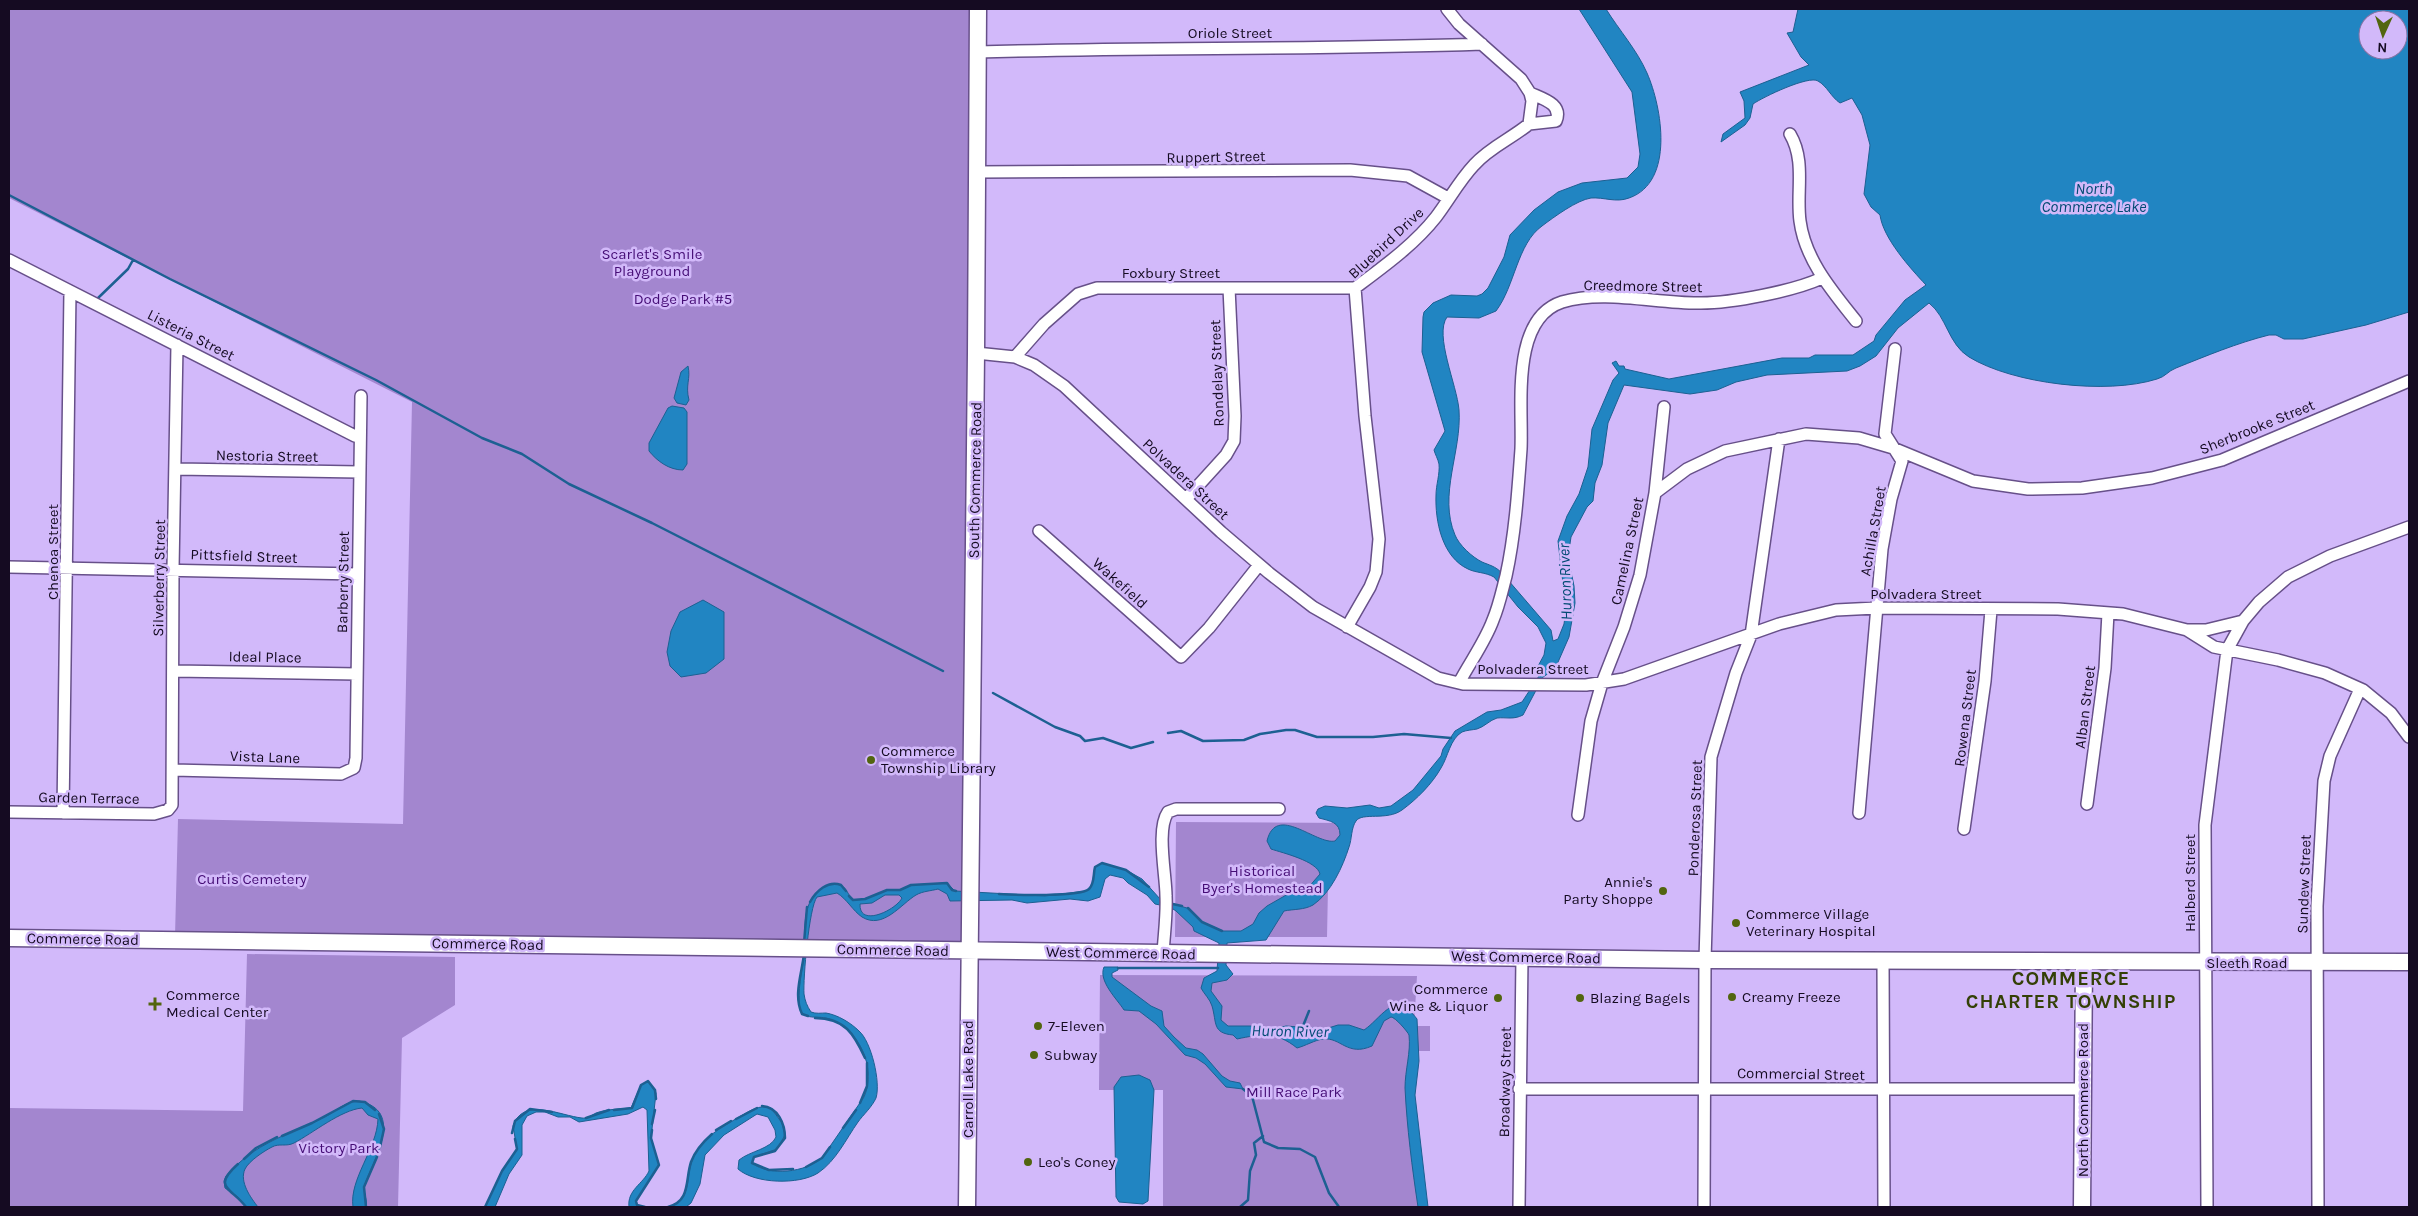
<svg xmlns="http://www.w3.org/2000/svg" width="2418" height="1216" font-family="Karla,sans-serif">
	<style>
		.green { fill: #a386cf }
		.water { fill: #2185c2; stroke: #1d6092; fill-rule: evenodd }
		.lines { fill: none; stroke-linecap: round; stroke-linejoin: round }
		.stream { stroke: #1d6092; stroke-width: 2.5 }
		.street-casing { stroke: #675089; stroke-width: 14 }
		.secondary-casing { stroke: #675089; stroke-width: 19 }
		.street { stroke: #fff; stroke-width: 11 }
		.secondary { stroke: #fff; stroke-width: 16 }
		.poi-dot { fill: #52650f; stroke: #d2b9fa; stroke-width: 2 }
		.labels { text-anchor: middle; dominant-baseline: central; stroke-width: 5; stroke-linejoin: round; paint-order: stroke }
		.street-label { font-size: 15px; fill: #150b22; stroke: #d2b9fa }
		.park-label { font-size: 15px; fill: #450d75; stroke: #d2b9fa }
		.poi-label { font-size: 15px; fill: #150b22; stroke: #d2b9fa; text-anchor: start }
		.water-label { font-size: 16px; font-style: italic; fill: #004a73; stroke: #d2b9fa }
		.district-label { font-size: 20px; font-weight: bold; letter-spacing: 1px; fill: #344006; stroke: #d2b9fa }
	</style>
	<rect width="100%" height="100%" fill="#d2b9fa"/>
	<path class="green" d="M9,9H975L966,950L175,936L178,819L403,824L412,402L9,198Z
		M1176,822L1348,823L1328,887L1327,937H1175Z
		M247,954L455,957V1005L402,1038L398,1207H9V1108L243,1111Z
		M1100,975L1417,976L1414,1026H1430V1051H1413L1410,1090L1423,1207H1163V1090H1099Z"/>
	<path class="water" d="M1579,9H1606C1619,30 1637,50 1647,73C1662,107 1675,182 1629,198C1616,203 1604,197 1591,198C1577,200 1554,217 1542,226C1517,244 1515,286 1496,311L1479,318L1447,317C1434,335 1457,385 1459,410C1462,451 1438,495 1455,535C1459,545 1472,557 1482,562C1489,565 1495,566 1502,573L1551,630L1553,641L1558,639L1564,624L1566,609L1558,541L1567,516L1579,494L1588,467L1592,429L1613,380L1619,373L1612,363L1616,361L1619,366H1624L1625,369L1669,379L1782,358H1809L1815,355H1853L1874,341L1876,335L1905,300L1926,285C1910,268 1883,238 1880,215L1871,207L1864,194L1870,145L1862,115L1852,98L1840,103C1831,97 1827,86 1818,81C1809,75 1763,97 1753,104L1750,118L1745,125L1721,142L1723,134L1745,118L1744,101L1740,92L1809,65L1801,57L1787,33L1793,32L1798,9H2409V312L2366,325L2303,339H2284L2276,335H2269C2237,343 2206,356 2176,368C2168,371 2165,377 2157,379C2107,395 2013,384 1969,357C1948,344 1947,317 1929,303L1898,328L1876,356L1860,366L1847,371L1767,375L1736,382L1717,390L1690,394L1624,385L1608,423L1602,465L1595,483L1593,501L1587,507L1571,537L1568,557L1574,586L1575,603L1569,637L1555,669L1543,677L1523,715C1513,720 1507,717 1497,718C1490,720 1484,727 1477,729C1472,730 1467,730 1462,732C1450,739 1448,757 1441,768C1432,784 1417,799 1402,810C1387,821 1362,812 1356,821C1351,828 1352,839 1349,847C1343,866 1331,893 1313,905C1304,910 1294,909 1284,911L1266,940L1227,943L1226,965L1233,974L1227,980L1212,983L1211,991L1222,1006L1221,1020L1228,1026H1259L1266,1031L1286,1026L1325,1029L1338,1025H1349L1364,1030C1383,1017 1394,989 1417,1019L1419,1061L1415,1095L1428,1207H1418C1412,1167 1407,1128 1405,1088C1405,1070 1411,1052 1409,1035C1408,1032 1395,1017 1391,1017L1384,1021L1372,1046C1347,1057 1341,1037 1323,1039C1315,1040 1305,1046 1297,1048C1276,1031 1261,1034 1237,1039L1233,1035C1212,1033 1217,1023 1212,1006C1210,999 1204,994 1201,988L1204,978L1217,971L1219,943L1194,931L1193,927L1176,911L1170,907L1155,904L1147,895L1128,883L1123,878L1110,875L1105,879L1100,897L1088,901L1070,899L1027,903L1012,900L950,901L947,894L938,889C931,891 923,891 916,895C901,904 883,930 862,917C853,911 847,899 837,893L817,897C809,907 803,979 804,994C805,1001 807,1006 811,1012C816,1014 821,1013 826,1013C838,1015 851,1023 859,1031C871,1041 881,1082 876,1098C872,1107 863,1115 858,1122C846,1139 836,1161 818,1173C799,1185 755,1184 738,1169L739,1160C750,1151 771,1149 776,1137L775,1130L768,1117L757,1114L724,1135L705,1155L700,1184L691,1203L686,1207H668C694,1200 684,1175 694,1156C704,1136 721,1128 739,1117C750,1111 759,1104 771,1108L782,1123L785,1135L777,1149L754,1157L752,1163C770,1177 806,1172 822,1158L864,1097C877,1068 859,1029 829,1019C820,1015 806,1021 800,1010C797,990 802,973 804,953C806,930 800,901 824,887C828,884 833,883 838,884C846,886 848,895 853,900L865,899L887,890H900L911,885L947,883L955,891L1045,896L1086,891L1092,885L1095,867L1102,863L1126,870L1142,879L1161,900L1190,909L1202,922L1223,931H1241L1253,924L1259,913L1267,906L1288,894L1307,889L1320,874C1317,861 1283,853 1271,849L1267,841C1276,803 1316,845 1335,841L1340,835C1340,822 1330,821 1319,818L1316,813L1318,809L1325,806L1347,808L1370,805L1379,808L1391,806L1413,790L1441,756L1443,749L1455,731L1487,712L1501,710L1522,702L1539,676L1537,668L1544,655L1546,643L1538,627L1518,607L1494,577C1485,572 1476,573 1468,569C1442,557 1435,521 1436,495C1436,485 1440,474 1439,464C1438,459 1435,454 1434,450L1445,431L1422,352L1423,317L1424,312L1433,303L1451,295L1477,296L1482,294L1488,288L1504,257L1510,235L1534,210L1558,192L1582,183L1627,178L1638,167L1640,154L1632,92ZM2368,20H2398V50H2368ZM885,895H899L902,898C896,910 859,928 860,904L872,903Z
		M688,366C691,379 685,385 689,400L686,405L677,403L674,398L681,372Z
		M672,406L684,408L687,412V464L683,470C669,470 657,461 649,451V443L668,408Z
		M703,600L724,612V659L706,673L681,677L670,666L667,652L671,631L680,612Z
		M1104,967H1118V970L1112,973V977L1151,1006L1162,1011L1164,1026L1174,1037L1186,1048L1197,1050L1203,1054L1222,1076L1230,1081L1240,1083L1243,1089L1226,1087L1205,1064L1196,1058L1185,1055L1156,1024L1139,1011L1124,1010C1117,999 1098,981 1104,967Z
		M1139,1075L1150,1080L1154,1090L1148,1201L1143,1204L1119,1202L1116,1197L1114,1087L1121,1077Z
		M648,1081L656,1093L651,1138L659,1165L636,1201L637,1205L645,1207H629C627,1190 643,1184 649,1171L647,1110L643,1107L628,1114L579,1122L570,1117H558L545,1112H536L527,1116L522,1125V1155L509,1174L495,1207H485L502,1171L517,1149L513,1126C523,1096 561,1116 582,1118C587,1119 592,1115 596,1113C607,1109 620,1109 631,1108L641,1085Z
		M359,1101C405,1111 374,1158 365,1184C362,1192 368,1199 366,1207H353C349,1179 377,1149 378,1119L368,1115L362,1108C341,1110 313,1133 294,1143C286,1147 279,1143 272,1147C264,1151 249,1161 245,1169C239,1182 251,1198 258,1207H246L238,1197L225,1188L224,1181L226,1176C256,1142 286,1136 325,1117C336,1111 346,1101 359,1101Z"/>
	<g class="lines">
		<path class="stream" d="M9,195L170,279L376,380L482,438L522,454L569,484L652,523L943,671
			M97,299L128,269L133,260
			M993,693L1055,727L1080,736L1085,741L1103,738L1131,748L1153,742
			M1168,733L1181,731L1203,741L1244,740L1260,734L1286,730H1295L1317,737H1373L1404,734L1451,738
			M999,894C1014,895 1080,897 1089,889C1095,883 1093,874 1095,867L1102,863L1126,870L1149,887
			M849,896L853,900L865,899L887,890H900L911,885L947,883L952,890L956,891
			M810,902C816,891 828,880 841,885L846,891
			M1168,903L1182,906
			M1188,908L1202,922L1222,931
			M804,943L807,907
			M804,954C802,973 793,995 802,1014L808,1016
			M1118,968H1218
			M815,1018C845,1018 854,1034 865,1058
			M1303,1026L1309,1011
			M1243,1089L1252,1096L1264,1142L1278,1148L1300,1149L1315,1157L1329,1193L1339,1207
			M860,1103L867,1086V1063
			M762,1106C778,1107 785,1124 785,1138L775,1151L754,1157L752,1163L769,1170L793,1169
			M614,1110L632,1108L641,1085L648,1081L655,1090L656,1099
			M379,1114L384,1129L380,1147
			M586,1118L609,1110
			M736,1119L757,1108
			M652,1124L655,1110
			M843,1128L856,1110
			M716,1130L731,1121
			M512,1133L515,1121L530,1109L552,1112
			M282,1136L312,1123L353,1101L365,1102L375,1110
			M244,1159L256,1148L277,1137
			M238,1164C211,1188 232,1188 246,1207
			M806,1167L822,1158L830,1147
			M366,1207L364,1187L377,1157
			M485,1207L502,1171L517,1149L515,1139
			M645,1207L637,1205L636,1201L659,1165L651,1138L652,1130
			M668,1207C691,1201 685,1180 691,1162C695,1151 704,1141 712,1134
			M1240,1207L1248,1200L1250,1171L1256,1155L1254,1143L1263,1136"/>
		<defs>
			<path id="street" d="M978,52C1146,47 1314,50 1482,44
				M1529,124L1556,121C1563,104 1543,99 1530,93
				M1790,134C1806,161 1796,192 1800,221C1805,260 1833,292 1856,321
				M978,172L1350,170L1408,176L1448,198
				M9,260L355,436L360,437
				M1355,288C1383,267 1414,245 1436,217C1449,200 1459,181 1474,165C1490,147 1511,139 1529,124L1532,101L1530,93L1521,79L1459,24L1447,9
				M976,353L1015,357L1034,365L1064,386L1221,532L1269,573L1313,607L1438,678L1463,684L1586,685L1624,679L1779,624L1836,610L1876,608L2058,609L2123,614L2187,630L2214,647L2278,660L2325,673L2363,690L2391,713L2409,737
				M1015,357L1044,324L1078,294L1097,288H1355
				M176,469L359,472
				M1655,493L1687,469L1725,451L1806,434L1859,438L1893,448L1973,481L2028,489L2082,488L2152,478L2222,460L2409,381
				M1186,499L1226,455L1234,441L1235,416L1229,288
				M1039,531L1181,657L1209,628L1259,565
				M9,567L358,574
				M1347,627L1370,587L1376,572L1379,539L1365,416L1355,288
				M2187,630H2206L2243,621
				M173,671L357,674
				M1459,683C1470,662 1485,642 1493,620C1499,606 1502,591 1506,576C1515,535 1518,491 1521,449C1523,407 1510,319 1562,302C1604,289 1658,304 1701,303C1732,303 1794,291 1822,278
				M173,770L341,774L354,768L356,758L361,396
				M2087,804L2105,668L2108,613
				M9,812L154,814L168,810L172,805L173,569L177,345
				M63,813L70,291
				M1859,813L1882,549L1891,499L1902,461L1885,434L1895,349
				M1578,815L1591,721L1602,683L1624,627L1640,575L1655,493L1664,407
				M1964,829L1985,681L1991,610
				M1163,954C1164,935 1167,915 1166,896C1166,875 1156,829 1168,812L1176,809H1279
				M1883,960L1884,1207
				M1519,1089H2083
				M1519,1207L1522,957
				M1704,1207L1705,960L1711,757L1736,673L1751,635L1779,439
				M2207,1207L2205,825L2227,650L2243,621L2259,602L2288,577L2330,556L2409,527
				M2318,1207L2317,906L2324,781L2330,756L2360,689"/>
			<path id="secondary" d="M9,938L1705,960L2409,962
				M967,1207L976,353L978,9
				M2082,1207L2084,962"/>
		</defs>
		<use href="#street" class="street-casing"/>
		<use href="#secondary" class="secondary-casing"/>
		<use href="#street" class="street"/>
		<use href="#secondary" class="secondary"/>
	</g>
	<g class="poi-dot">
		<circle cx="871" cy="760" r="5"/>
		<circle cx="1663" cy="891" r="5"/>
		<circle cx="1736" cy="923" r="5"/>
		<circle cx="1732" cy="997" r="5"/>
		<circle cx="1498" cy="998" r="5"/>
		<circle cx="1580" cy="998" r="5"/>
		<path d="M152.5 996.5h5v5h5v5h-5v5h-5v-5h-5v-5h5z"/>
		<circle cx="1038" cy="1026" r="5"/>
		<circle cx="1034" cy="1055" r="5"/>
		<circle cx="1028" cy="1162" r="5"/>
	</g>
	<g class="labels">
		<g class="street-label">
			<text x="1230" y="33">Oriole Street</text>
			<text transform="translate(1216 157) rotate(-1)">Ruppert Street</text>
			<text transform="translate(1386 243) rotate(-43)">Bluebird Drive</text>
			<text x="1171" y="273">Foxbury Street</text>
			<text transform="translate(1643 286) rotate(1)">Creedmore Street</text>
			<text transform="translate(191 335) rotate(27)">Listeria Street</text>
			<text transform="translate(1217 373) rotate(-92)">Rondelay Street</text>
			<text transform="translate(2257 427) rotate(-22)">Sherbrooke Street</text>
			<text transform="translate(267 456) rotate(1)">Nestoria Street</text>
			<text transform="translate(1186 479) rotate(43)">Polvadera Street</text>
			<text transform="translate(975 480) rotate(-89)">South Commerce Road</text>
			<text transform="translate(1873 531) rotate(-80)">Achilla Street</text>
			<text transform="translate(1627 551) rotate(-78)">Camelina Street</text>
			<text transform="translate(53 552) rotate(-90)">Chenoa Street</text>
			<text transform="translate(244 556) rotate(2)">Pittsfield Street</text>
			<text transform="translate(159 578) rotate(-89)">Silverberry Street</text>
			<text transform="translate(343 582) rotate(-89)">Barberry Street</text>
			<text transform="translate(1120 583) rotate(42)">Wakefield</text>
			<text x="1926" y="594">Polvadera Street</text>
			<text transform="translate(265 657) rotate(1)">Ideal Place</text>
			<text x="1533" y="669">Polvadera Street</text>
			<text transform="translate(2085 707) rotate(-83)">Alban Street</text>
			<text transform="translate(1965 718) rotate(-83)">Rowena Street</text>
			<text transform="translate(265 757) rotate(2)">Vista Lane</text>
			<text transform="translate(89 798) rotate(1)">Garden Terrace</text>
			<text transform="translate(1695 818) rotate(-88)">Ponderosa Street</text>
			<text transform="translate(2190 883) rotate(-90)">Halberd Street</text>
			<text transform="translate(2304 884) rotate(-88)">Sundew Street</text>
			<text transform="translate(83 939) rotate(1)">Commerce Road</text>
			<text transform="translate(488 944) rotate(1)">Commerce Road</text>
			<text transform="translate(893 950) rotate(1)">Commerce Road</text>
			<text transform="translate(1121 953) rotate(1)">West Commerce Road</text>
			<text transform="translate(1526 957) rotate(1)">West Commerce Road</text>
			<text x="2247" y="963">Sleeth Road</text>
			<text transform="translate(1801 1074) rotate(1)">Commercial Street</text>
			<text transform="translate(968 1079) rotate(-90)">Carroll Lake Road</text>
			<text transform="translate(1505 1082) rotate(-89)">Broadway Street</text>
			<text transform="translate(2083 1100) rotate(-90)">North Commerce Road</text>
		</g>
		<g class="park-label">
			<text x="652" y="254">Scarlet's Smile<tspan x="652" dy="17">Playground</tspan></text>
			<text x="683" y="299">Dodge Park #5</text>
			<text x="1262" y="871">Historical<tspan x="1262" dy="17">Byer's Homestead</tspan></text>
			<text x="252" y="879">Curtis Cemetery</text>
			<text x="1294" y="1092">Mill Race Park</text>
			<text x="339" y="1148">Victory Park</text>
		</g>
		<g class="poi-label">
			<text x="881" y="751">Commerce<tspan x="881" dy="17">Township Library</tspan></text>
			<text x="1653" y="882" text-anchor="end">Annie's<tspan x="1653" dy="17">Party Shoppe</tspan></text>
			<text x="1746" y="914">Commerce Village<tspan x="1746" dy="17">Veterinary Hospital</tspan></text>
			<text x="1488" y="989" text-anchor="end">Commerce<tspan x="1488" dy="17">Wine &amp; Liquor</tspan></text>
			<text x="166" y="995">Commerce<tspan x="166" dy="17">Medical Center</tspan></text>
			<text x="1742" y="997">Creamy Freeze</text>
			<text x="1590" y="998">Blazing Bagels</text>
			<text x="1048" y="1026">7-Eleven</text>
			<text x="1044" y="1055">Subway</text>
			<text x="1038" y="1162">Leo's Coney</text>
		</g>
		<g class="water-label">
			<text x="2094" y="188">North<tspan x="2094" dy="18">Commerce Lake</tspan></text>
			<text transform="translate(1565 582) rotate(-92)">Huron River</text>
			<text transform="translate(1290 1031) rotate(1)">Huron River</text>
		</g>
		<g class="district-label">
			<text x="2071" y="978">COMMERCE<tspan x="2071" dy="23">CHARTER TOWNSHIP</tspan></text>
		</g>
	</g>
	<rect width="2418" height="1216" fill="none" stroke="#150b22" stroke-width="20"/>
	<g transform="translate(2383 35) rotate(183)"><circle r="24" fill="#d2b9fa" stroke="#8673a4"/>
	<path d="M0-4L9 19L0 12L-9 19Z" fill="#52650f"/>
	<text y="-8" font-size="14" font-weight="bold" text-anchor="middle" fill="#150b22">N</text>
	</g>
</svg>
